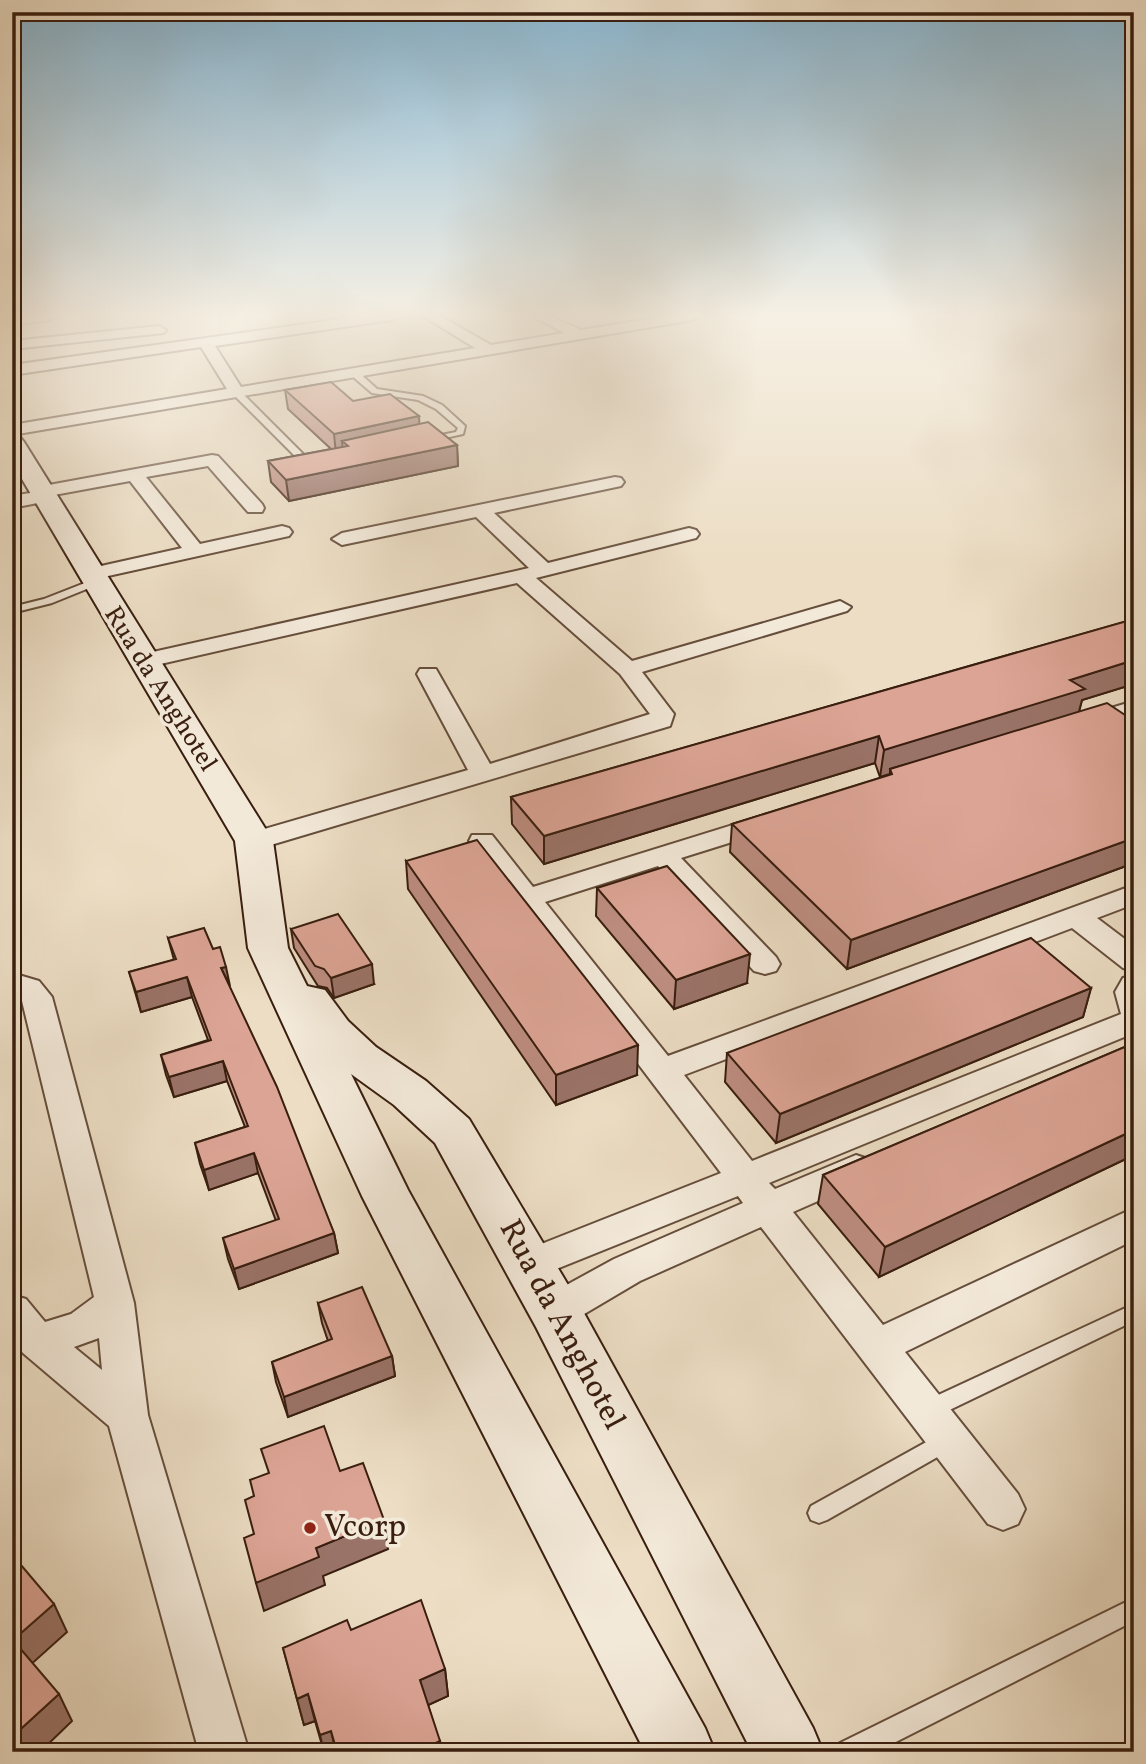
<svg xmlns="http://www.w3.org/2000/svg" width="1146" height="1764" font-family="Vollkorn,serif">
	<style>
		.lines { fill: none; stroke-linecap: round; stroke-linejoin: round }
		.lane-casing { stroke: #664e3c; stroke-width: 4 }
		.street-casing { stroke: #664e3c; stroke-width: 4 }
		.secondary-casing { stroke: #391e0f; stroke-width: 4 }
		.lane { fill: #f3e9d9; fill-rule: evenodd }
		.street { fill: #f3e9d9; fill-rule: evenodd }
		.secondary { fill: #f3e9d9; fill-rule: evenodd }
		.wall { fill: #bd8d80; stroke: #391e0f; stroke-width: 2 }
		.shaded-wall { fill: #9a7368; stroke: #391e0f; stroke-width: 2 }
		.building { fill: #dca495; stroke: #391e0f; stroke-width: 2 }
		.poi-dot { fill: #8f2418; stroke: #f3e9d9; stroke-width: 2.5 }
		.labels { text-anchor: middle; dominant-baseline: central; stroke-width: 7; stroke-linejoin: round; paint-order: stroke }
		.street-label { font-size: 26px; fill: #391e0f; stroke: #f3e9d9 }
		.near-street-label { font-size: 32px; fill: #391e0f; stroke: #f3e9d9 }
		.near-poi-label { font-size: 32px; fill: #391e0f; stroke: #f3e9d9; text-anchor: start }
	</style>
	<rect width="100%" height="100%" fill="#ecddc4"/>
	<filter id="stains"><feTurbulence type="fractalNoise" baseFrequency=".00286" numOctaves="4"/><feColorMatrix values="0 0 0 0 .2 0 0 0 0 .09 0 0 0 0 .02 0 0 0 .5 -.17"/></filter>
	<radialGradient id="worn" r=".72"><stop offset=".6" stop-color="#630" stop-opacity="0"/><stop offset="1" stop-color="#630" stop-opacity=".3"/></radialGradient>
	<g class="lines">
		<defs>
			<path id="lane" d="M351,371H357L377,389L423,396L442,405L465,426L463,434L427,442V438L456,432L458,428L436,409L418,400L372,393L351,375Z
				M234,391H240L312,463V467H306L234,395Z
				M95,579L100,582L99,584L52,603L12,613V607L44,599Z
				M1134,1304V1321L935,1417L928,1419L921,1417L918,1410L921,1403Z
				M948,1430L955,1433L958,1440L955,1447L827,1520L819,1523L811,1520L808,1513L811,1506Z
				M1134,1598V1621L876,1752H837L840,1743Z"/>
			<path id="street" d="M56,316L49,320L12,325V317Z
				M363,316H398L391,320L215,346L241,387L475,348L423,316H440L491,345L564,333L533,316H551L581,330L669,316H700L693,320L12,435V425L227,389L201,347L12,375V365Z
				M159,326L166,330L164,333L12,349V341Z
				M212,455L218,456L262,504L264,508L262,512H248L208,466L146,477L200,544L282,526L289,528L292,532L289,536L90,580L80,574L83,570L182,548L130,481L54,495L53,500L12,508V496L36,492L38,487Z
				M615,477L621,478L624,482L621,486L494,513L548,563L689,528L696,530L699,534L696,538L536,578L632,661L840,601L851,607L847,611L642,672L674,714L670,726L264,847H244L241,841L244,835L468,770L417,674L420,669H436L490,764L650,714L620,674L517,583L143,668L135,666L132,661L135,656L529,568L476,517L342,545L332,539L342,533Z
				M1134,701V716L1084,731L1075,729L1072,724L1075,719Z
				M768,814L777,816L781,822L777,828L681,858L776,957L780,964L776,971L765,974L754,971L658,866L545,902L668,1056L1134,885V904L1097,918L1134,946V971L1123,968L1072,928L684,1075L752,1161L1121,1014L1115,992L1123,978L1134,975V1033L769,1183L775,1189L856,1155L868,1159L874,1169L868,1179L793,1212L883,1325L1134,1208V1240L905,1352L1018,1494L1025,1509L1018,1524L1003,1530L988,1524L761,1227L640,1281L569,1323L555,1327L541,1323L536,1311L541,1299L614,1259L743,1203L738,1196L529,1280L516,1276L510,1265L516,1254L721,1173L469,841L472,835H492L533,887Z
				M12,973L39,981L52,997L134,1303L148,1415L249,1752H199L109,1426L23,1353L12,1340V1295L26,1299L45,1322L71,1314L94,1297L22,1001L12,994ZM99,1338L102,1370L74,1347Z"/>
			<path id="secondary" d="M12,435L20,437L24,442L273,841L288,948L307,986L325,990L348,1021L376,1047L426,1081L469,1119L574,1295L813,1728L823,1752H752L536,1327L435,1143L394,1105L351,1074L408,1190L705,1728L715,1752H645L362,1196L248,948L235,841L12,462Z"/>
		</defs>
		<use href="#lane" class="lane-casing"/>
		<use href="#street" class="street-casing"/>
		<use href="#secondary" class="secondary-casing"/>
		<use href="#lane" class="lane"/>
		<use href="#street" class="street"/>
		<use href="#secondary" class="secondary"/>
	</g>
	<path class="wall" d="M285,390L353,401L419,416V424L457,445L458,466L289,501L271,482L268,461L331,449L288,409Z
		M1134,619V684L1082,700L1079,712L1134,721V863L847,969L730,852L732,824L890,775L880,777L875,763L544,864L512,824L511,797Z
		M406,861L637,1075L556,1105L408,889Z
		M597,888L747,983L674,1009L596,916Z
		M291,929L374,984L334,998L327,988L318,986L294,948Z
		M168,938L229,986L334,1233L338,1253L239,1289L228,1259L223,1238L276,1221L258,1173L209,1190L200,1164L195,1143L245,1127L227,1081L174,1097L166,1075L161,1055L208,1040L192,997L141,1012L129,972L174,960Z
		M1091,988L1083,1017L776,1143L725,1082L727,1053Z
		M1134,1043V1155L879,1277L818,1204L823,1175Z
		M318,1303L392,1356L395,1376L288,1417L276,1382L272,1362L328,1341L322,1323Z
		M351,1630L445,1669L448,1696L428,1705L442,1752H324L315,1721L304,1725L283,1648Z"/>
	<path class="shaded-wall" d="M12,347H16L18,358L12,359Z
		M419,416L420,435L342,441L343,452L336,454L334,434Z
		M457,445L458,466L289,501L286,480Z
		M1134,660V684L1082,700L1078,715L890,769V774L880,777L884,750L1070,680Z
		M879,736L875,763L544,864V836Z
		M1134,838V863L847,969L851,940Z
		M750,954L747,983L674,1009L676,980Z
		M372,964L374,984L334,998L331,978Z
		M226,967L230,986L221,968Z
		M187,977L192,997L141,1012L136,992Z
		M1091,988L1083,1017L776,1143L780,1114Z
		M638,1045L637,1075L556,1105V1075Z
		M223,1061L227,1081L174,1097L169,1077Z
		M1134,1130V1155L879,1277L885,1247Z
		M254,1153L258,1173L209,1190L204,1170Z
		M334,1233L338,1253L239,1289L234,1269Z
		M392,1356L395,1376L288,1417L284,1397Z
		M384,1520L388,1549L323,1576L325,1585L264,1611L256,1583L316,1548Z
		M54,1604L67,1632L27,1668L13,1640Z
		M445,1669L448,1696L424,1707L420,1680Z
		M59,1694L72,1721L40,1752H13L12,1737Z
		M308,1694L315,1721L304,1725L297,1699Z
		M331,1731L336,1752H324L320,1735Z
		M440,1741L442,1752H417Z
		M358,1743L360,1752H337Z"/>
	<path class="building" d="M331,382L353,401L390,394L419,416L334,434L285,390Z
		M428,422L457,445L286,480L268,461L348,446L342,441Z
		M1134,619V660L1070,680L1085,689L884,750L879,736L544,836L511,797Z
		M1107,703L1134,721V838L851,940L732,824L892,774L890,769Z
		M477,840L638,1045L556,1075L406,861Z
		M667,866L750,954L676,980L597,888Z
		M338,914L372,964L331,978L324,969L315,966L291,929Z
		M204,928L213,949L220,947L226,967L221,968L277,1087L334,1233L234,1269L223,1238L279,1219L254,1153L204,1170L195,1143L248,1126L223,1061L169,1077L161,1055L211,1040L187,977L136,992L129,972L176,959L168,938Z
		M1031,938L1091,988L780,1114L727,1053Z
		M1134,1043V1130L885,1247L823,1175Z
		M362,1287L392,1356L284,1397L272,1362L332,1339L318,1303Z
		M324,1426L340,1471L363,1463L384,1520L316,1548L319,1557L256,1583L244,1538L254,1534L245,1500L254,1496L250,1480L269,1473L261,1449Z
		M15,1558L54,1604L13,1640L59,1694L12,1737V1560Z
		M421,1600L445,1669L420,1680L440,1741L417,1752H361L358,1743L337,1752L331,1731L320,1735L308,1694L297,1699L283,1648L347,1620L351,1630Z"/>
	<linearGradient id="sky" x2="0" y2="1"><stop stop-color="#88b7d3"/><stop offset="0.56" stop-color="#f6f0e4"/><stop offset="1" stop-color="#f6f0e4" stop-opacity="0"/></linearGradient>
	<rect width="1146" height="563" fill="url(#sky)"/>
	<circle class="poi-dot" cx="310" cy="1528" r="7"/>
	<g class="labels">
		<g class="street-label">
			<text transform="translate(160 689) rotate(58)">Rua da Anghotel</text>
		</g>
		<g class="near-street-label">
			<text transform="translate(561 1325) rotate(62)">Rua da Anghotel</text>
		</g>
		<g class="near-poi-label">
			<text x="324" y="1528">Vcorp</text>
		</g>
	</g>
	<rect width="1146" height="1764" fill="none" stroke="#ecddc4" stroke-width="42"/>
	<rect x="14" y="14" width="1118" height="1736" fill="none" stroke="#391e0f" stroke-width="3.5"/>
	<rect x="21" y="21" width="1104" height="1722" fill="none" stroke="#391e0f" stroke-width="2"/>
	<rect width="100%" height="100%" filter="url(#stains)"/>
	<rect width="100%" height="100%" fill="url(#worn)"/>
</svg>
